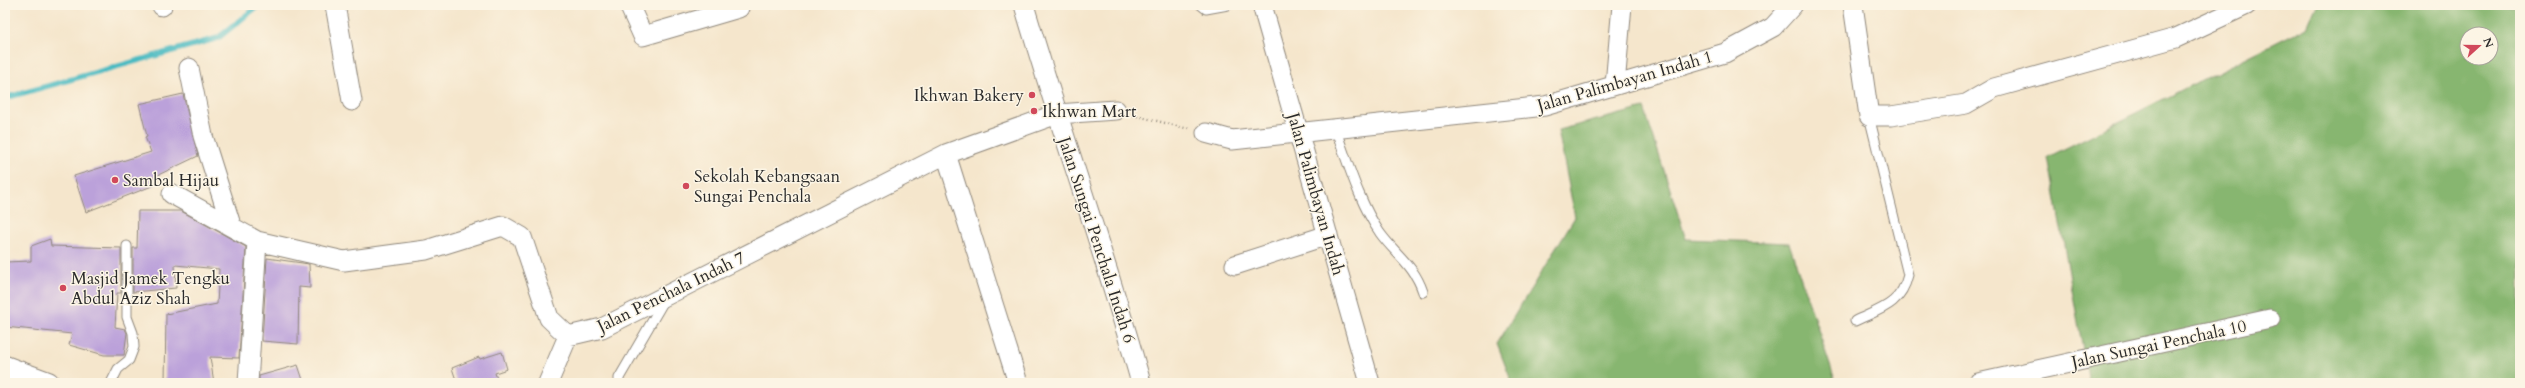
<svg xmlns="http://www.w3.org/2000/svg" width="2525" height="388" font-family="Cardo,serif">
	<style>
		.forest { fill: #87b66f; stroke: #59704d; fill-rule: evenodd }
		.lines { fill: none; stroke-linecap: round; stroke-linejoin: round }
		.stream { stroke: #4cbbc2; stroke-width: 5.5 }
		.building { fill: #bba1da }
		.service-casing { stroke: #90887c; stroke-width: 11 }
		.minor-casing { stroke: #90887c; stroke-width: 21 }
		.tertiary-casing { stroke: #90887c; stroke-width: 24 }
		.path { stroke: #90887c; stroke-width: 2.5; stroke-dasharray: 1 3; stroke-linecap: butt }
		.service { stroke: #fff; stroke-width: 9 }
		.minor { stroke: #fff; stroke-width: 19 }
		.tertiary { stroke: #fff; stroke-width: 22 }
		.poi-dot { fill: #d1495b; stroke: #fcf5e5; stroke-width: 1.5 }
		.labels { text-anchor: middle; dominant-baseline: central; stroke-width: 3; stroke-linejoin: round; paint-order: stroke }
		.street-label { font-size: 17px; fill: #2b2b2b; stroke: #fcf5e5 }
		.poi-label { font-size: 17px; fill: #2b2b2b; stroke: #fcf5e5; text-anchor: start }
	</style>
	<rect width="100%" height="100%" fill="#fcf5e5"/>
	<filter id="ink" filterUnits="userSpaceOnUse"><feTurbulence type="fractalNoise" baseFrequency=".025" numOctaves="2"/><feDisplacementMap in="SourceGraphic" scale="8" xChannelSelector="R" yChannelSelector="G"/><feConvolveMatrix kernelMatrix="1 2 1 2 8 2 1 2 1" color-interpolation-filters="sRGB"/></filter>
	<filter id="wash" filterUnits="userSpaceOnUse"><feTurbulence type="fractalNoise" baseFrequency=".012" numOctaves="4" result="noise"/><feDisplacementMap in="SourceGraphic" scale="16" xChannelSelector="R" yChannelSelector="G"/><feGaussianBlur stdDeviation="0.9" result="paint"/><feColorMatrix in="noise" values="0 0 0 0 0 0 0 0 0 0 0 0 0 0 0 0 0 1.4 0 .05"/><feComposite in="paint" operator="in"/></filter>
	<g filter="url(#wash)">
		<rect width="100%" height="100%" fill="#f5e6cc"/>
		<path class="forest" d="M2317,5H2520V383H2089L2048,157L2307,27ZM2467,34H2491V58H2467Z
			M1644,108L1686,239L1789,243L1836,383H1512L1497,344L1575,217L1558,130Z"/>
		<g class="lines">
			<path class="stream" d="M5,98L218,38L259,5"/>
		</g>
		<g id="blocks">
			<path class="building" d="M183,94L198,156L154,177L157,184L86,212L74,176L151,152L145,137L147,136L139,104Z
				M138,211H181L246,247L239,358L210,357L214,383H165L166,314L217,304L219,269L175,265L176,288L133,292V248H137Z
				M50,239L51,246L121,248V293H117L115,327L125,329L127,333L124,355H104L69,345L72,334L5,327V262L31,261V246Z
				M267,258L309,264L310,288L299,287L298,344L262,341Z
				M502,352L507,369L495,373L497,379L487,383H457L452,368L479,357L480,359Z
				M298,365L304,383H259V376Z"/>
		</g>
	</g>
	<g filter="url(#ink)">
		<use href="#blocks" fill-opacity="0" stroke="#90887c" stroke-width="1"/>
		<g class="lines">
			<defs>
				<path id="service" d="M1201,5L1206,9L1228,5
					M1335,128C1348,163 1359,202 1380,233C1396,255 1414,265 1423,292
					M1855,321C1880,309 1901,305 1908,275L1869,116
					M111,383L118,369L129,360L134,347L133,333L127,317V246
					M619,383V378L665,299"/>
				<path id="minor" d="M162,5V6
					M335,5L352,101
					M629,5L643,36L739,8
					M1024,5C1061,132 1106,256 1141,383
					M1262,5L1370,383
					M1853,5L1869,116H1891L1966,104L1994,88L2176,38L2247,5
					M189,68L203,136L231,225
					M1615,85L1622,5
					M1206,133L1232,140L1545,106L1725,53L1773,27L1793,5
					M946,154L1018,383
					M172,194L257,241L344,261L426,250L503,226L522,237L549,318L568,336L602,328L946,154L1057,114L1116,110
					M1235,265L1328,235
					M248,383L257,241
					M548,383L568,336
					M1978,383L2270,319"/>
				<path id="tertiary" d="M5,367L48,383"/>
			</defs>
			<use href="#service" class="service-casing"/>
			<use href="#minor" class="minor-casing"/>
			<use href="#tertiary" class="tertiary-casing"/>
			<path class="path" d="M1133,115L1189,129"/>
			<use href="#service" class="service"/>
			<use href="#minor" class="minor"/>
			<use href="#tertiary" class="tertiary"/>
		</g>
	</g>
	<g class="poi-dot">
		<circle cx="1032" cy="95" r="4"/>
		<circle cx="1034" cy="111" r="4"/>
		<circle cx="115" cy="180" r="4"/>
		<circle cx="686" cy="186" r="4"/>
		<circle cx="63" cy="288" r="4"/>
	</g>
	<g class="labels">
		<g class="street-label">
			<text transform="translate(1625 81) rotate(-16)">Jalan Palimbayan Indah 1</text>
			<text transform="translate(1316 194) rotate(74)">Jalan Palimbayan Indah</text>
			<text transform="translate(1097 240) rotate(72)">Jalan Sungai Penchala Indah 6</text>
			<text transform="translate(671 292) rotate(-26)">Jalan Penchala Indah 7</text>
			<text transform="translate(2159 344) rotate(-12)">Jalan Sungai Penchala 10</text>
		</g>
		<g class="poi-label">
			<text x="1024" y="95" text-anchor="end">Ikhwan Bakery</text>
			<text x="1042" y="111">Ikhwan Mart</text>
			<text x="694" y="176">Sekolah Kebangsaan<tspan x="694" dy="20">Sungai Penchala</tspan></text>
			<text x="123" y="180">Sambal Hijau</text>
			<text x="71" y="278">Masjid Jamek Tengku<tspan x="71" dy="20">Abdul Aziz Shah</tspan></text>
		</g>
	</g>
	<rect width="2525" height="388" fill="none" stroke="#fcf5e5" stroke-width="20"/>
	<g transform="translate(2479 46) rotate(69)"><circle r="19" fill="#fcf5e5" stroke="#a8a49b"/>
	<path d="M0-3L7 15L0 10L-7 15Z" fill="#d1495b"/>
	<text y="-6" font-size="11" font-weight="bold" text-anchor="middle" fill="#2b2b2b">N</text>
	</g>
</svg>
